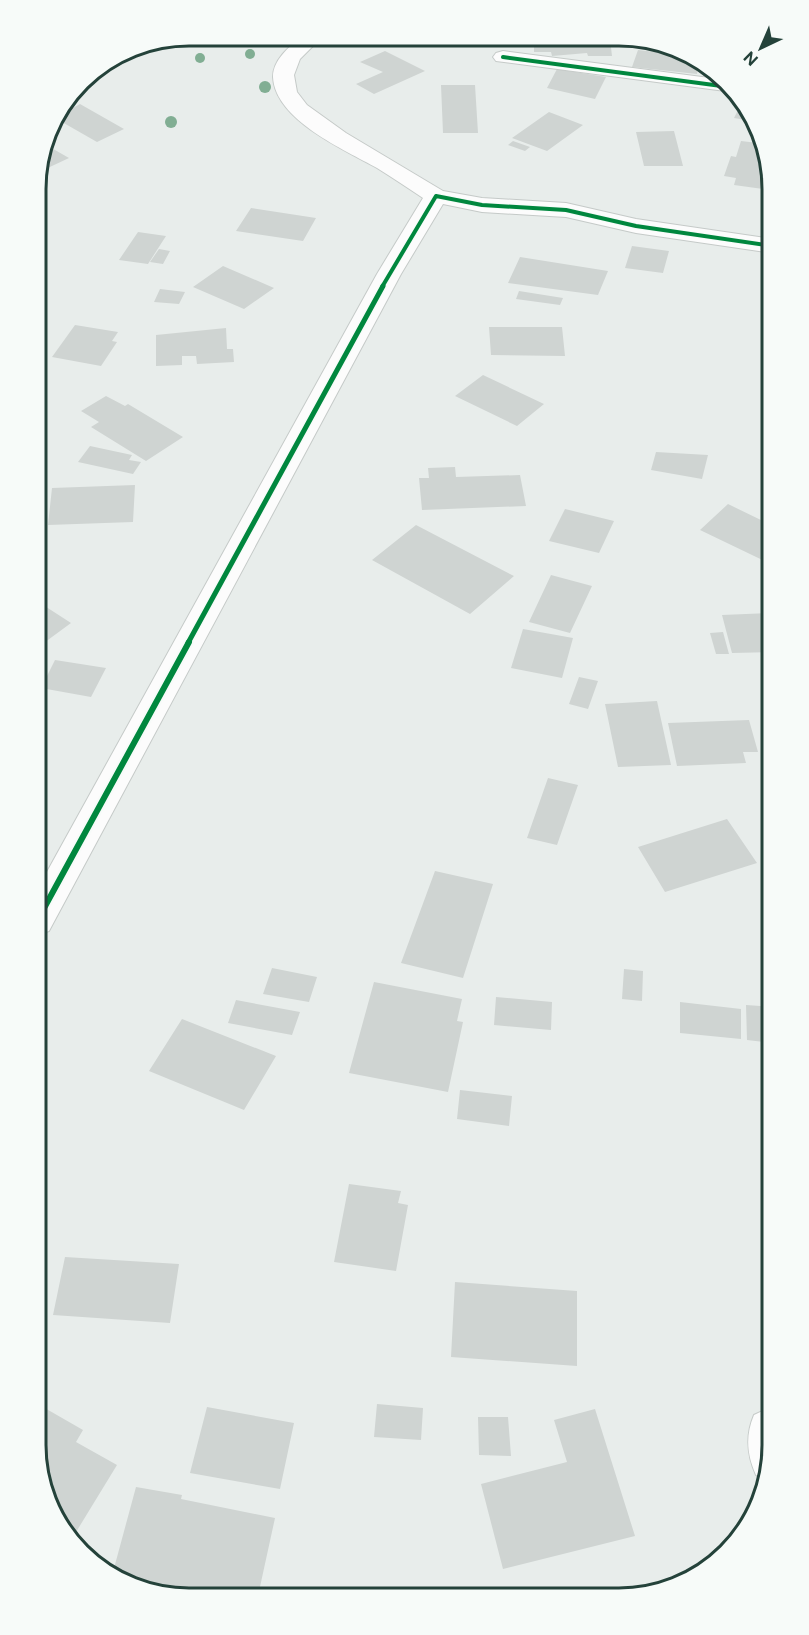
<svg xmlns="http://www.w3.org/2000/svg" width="809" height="1635" font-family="'Public Sans',sans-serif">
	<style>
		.building { fill: #cfd4d2 }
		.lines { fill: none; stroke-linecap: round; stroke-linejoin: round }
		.street-casing { stroke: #c5cac8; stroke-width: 2 }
		.street { fill: #fcfcfc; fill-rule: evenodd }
		.cycleway-far2-casing { stroke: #f7fbf9; stroke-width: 6 }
		.cycleway-far1-casing { stroke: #f7fbf9; stroke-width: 8 }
		.cycleway-casing { stroke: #f7fbf9; stroke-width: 10 }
		.cycleway-far2 { stroke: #00873e; stroke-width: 4 }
		.cycleway-far1 { stroke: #00873e; stroke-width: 5 }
		.cycleway { stroke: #00873e; stroke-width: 6 }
		.tree { fill: #81ae93 }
		.rim { fill: none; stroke: #24423a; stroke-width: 3 }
	</style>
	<rect width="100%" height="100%" fill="#e8edeb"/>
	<path class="building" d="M435,38H462L448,44Z
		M534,38L610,39L612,56H588L587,53L552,56L551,52H534Z
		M638,50L681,55L699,64L697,74L632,67Z
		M385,51L425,71L374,94L356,84L383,72L360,62Z
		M557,69L606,77L595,99L547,88Z
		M441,85H475L478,133H443Z
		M80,104L124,129L97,142L55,118Z
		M741,104L748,115L752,121L734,118Z
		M549,112L583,125L547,151L512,138Z
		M674,131L683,166H644L636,132Z
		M513,141L530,147L525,151L508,145Z
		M741,141L766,144L769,168L763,189L734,185L736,178L724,176L731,156L736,157Z
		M48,146L69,158L37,173L44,147Z
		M251,208L316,218L303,241L236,231Z
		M138,232L166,236L148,264L119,260Z
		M632,246L669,251L663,273L625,268Z
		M159,249L170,251L163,264L150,262Z
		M520,257L608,271L598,295L508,283Z
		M223,266L274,288L244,309L193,287Z
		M160,289L185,292L179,304L154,302Z
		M519,291L563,298L560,305L516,299Z
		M75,325L118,332L112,341L117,342L101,366L52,357Z
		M489,327H562L565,356L491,355Z
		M226,328L227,349H233L234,362L197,364L196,356H182V365L156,366V335Z
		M483,375L544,404L517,426L455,396Z
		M106,396L125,406L128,404L183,437L146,461L91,427L99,422L81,411Z
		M765,440H773V463L772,464Z
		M90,446L132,455L129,460L141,462L133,474L78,462Z
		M656,452L708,455L702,479L651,470Z
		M455,467L456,477L520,475L526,506L422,510L419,478H429L428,468Z
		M135,485L133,522L48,525L52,488Z
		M728,504L773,526V565L700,530Z
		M565,509L614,521L599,553L549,541Z
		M416,525L514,576L470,614L372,560Z
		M551,575L592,586L570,633L529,622Z
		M37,601L71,623L37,648Z
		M773,613V652L732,653L722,615Z
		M523,629L573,638L562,678L511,668Z
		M723,632L729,654H716L710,633Z
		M55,660L106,668L91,697L41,688Z
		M579,677L598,681L588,709L569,704Z
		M657,701L671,765L618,767L605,704Z
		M749,720L758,752H743L746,763L677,766L668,723Z
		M548,778L578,785L557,845L527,838Z
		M727,819L757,863L665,892L638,847Z
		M435,871L493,884L463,978L401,963Z
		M272,968L317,977L309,1002L263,994Z
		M624,969L643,971L642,1001L622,999Z
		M374,982L462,999L457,1021L463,1022L448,1092L349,1073Z
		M496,997L552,1002L551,1030L494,1025Z
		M236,1000L300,1012L292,1035L228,1023Z
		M680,1002L741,1009V1039L680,1033Z
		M746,1005L773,1007V1043L747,1040Z
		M182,1019L276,1056L244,1110L149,1071Z
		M460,1090L512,1096L509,1126L457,1119Z
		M349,1184L401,1191L398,1203L408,1205L396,1271L334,1262Z
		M65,1257L179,1264L170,1323L53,1315Z
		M455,1282L577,1291V1366L451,1357Z
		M36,1403L83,1430L76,1442L117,1465L73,1537L44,1494L36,1445Z
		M377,1404L423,1408L421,1440L374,1437Z
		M207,1407L294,1423L280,1489L190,1473Z
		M595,1409L635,1536L503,1569L481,1484L567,1462L554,1420Z
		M478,1417H508L511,1456L479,1455Z
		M136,1487L182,1495L181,1499L275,1518L258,1596L232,1597L210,1593L209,1596L131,1580L113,1572Z"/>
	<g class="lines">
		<defs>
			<path id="street" d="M301,37H322L300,59L294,75L297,92L307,105L346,133L443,191L482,198L566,203L636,219L773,239V253L636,233L566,217L482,212L443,204L401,274L49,931L37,935V890L377,274L423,198C408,188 393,178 377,168C345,150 275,120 273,77C273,60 289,47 301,37Z
				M503,51L725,80L733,92L496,61L493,57L496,53Z
				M769,1408L773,1410V1456L764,1479L756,1475C747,1455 745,1436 754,1415Z"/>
		</defs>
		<use href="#street" class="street-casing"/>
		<use href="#street" class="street"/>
		<defs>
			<path id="cycleway-far2" d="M503,57L729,87
				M382,287L436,196L482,205L566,210L636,226L773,246"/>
			<path id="cycleway-far1" d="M188,643L383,286"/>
			<path id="cycleway" d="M37,921L189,642"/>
		</defs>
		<use href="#cycleway-far2" class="cycleway-far2-casing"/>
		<use href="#cycleway-far1" class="cycleway-far1-casing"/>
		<use href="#cycleway" class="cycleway-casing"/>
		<use href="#cycleway-far2" class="cycleway-far2"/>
		<use href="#cycleway-far1" class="cycleway-far1"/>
		<use href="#cycleway" class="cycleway"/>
	</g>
	<g class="tree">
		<circle cx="250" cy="54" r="5"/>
		<circle cx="200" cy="58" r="5"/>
		<circle cx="265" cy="87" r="6"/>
		<circle cx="171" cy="122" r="6"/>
	</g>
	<path d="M0 0H809V1635H0ZM189 46H619A143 143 0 0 1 762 189V1445A143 143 0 0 1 619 1588H189A143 143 0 0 1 46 1445V189A143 143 0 0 1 189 46Z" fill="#f7fbf9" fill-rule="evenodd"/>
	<path class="rim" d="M189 46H619A143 143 0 0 1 762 189V1445A143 143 0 0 1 619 1588H189A143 143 0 0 1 46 1445V189A143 143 0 0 1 189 46Z"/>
	<g transform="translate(761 48) rotate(224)" stroke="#f7fbf9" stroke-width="4.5" paint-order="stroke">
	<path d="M0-4.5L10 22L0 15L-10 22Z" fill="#24423a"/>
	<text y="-9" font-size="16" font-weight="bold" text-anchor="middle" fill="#24423a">N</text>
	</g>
</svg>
